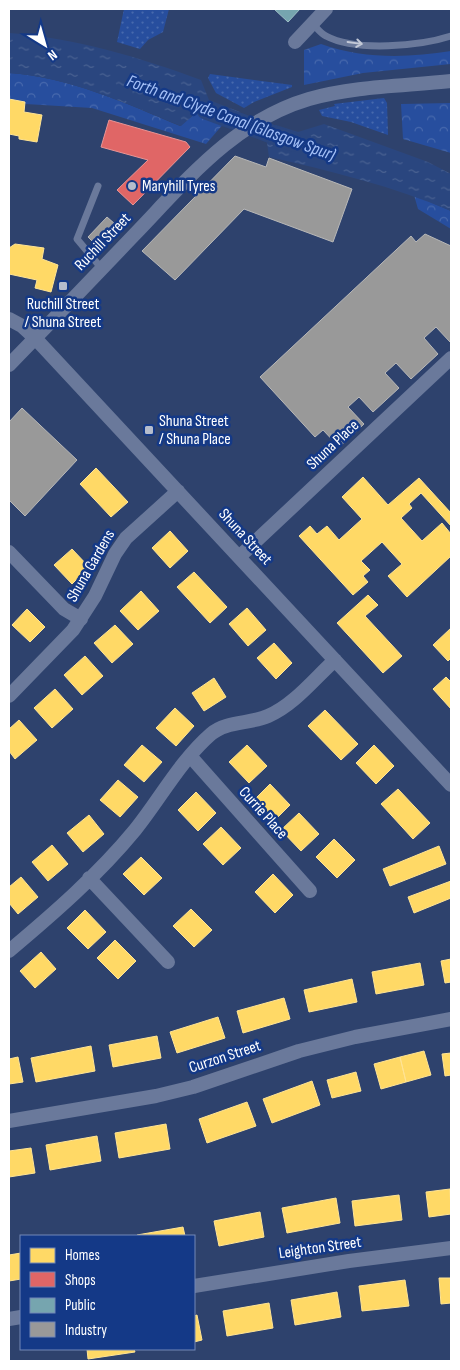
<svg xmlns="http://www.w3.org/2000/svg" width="460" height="1370" font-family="'Sofia Sans Condensed',sans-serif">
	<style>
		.grass { fill: url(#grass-dots) }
		.forest { fill: url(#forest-crowns) }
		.water { fill: url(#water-ripples) }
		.homes { fill: #ffd966; stroke: #ffe494 }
		.shops { fill: #e06666; stroke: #e99494 }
		.public { fill: #76a5af; stroke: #9fc0c7 }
		.industry { fill: #999; stroke: #b8b8b8 }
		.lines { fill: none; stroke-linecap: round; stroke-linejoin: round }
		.canal { stroke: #2a467f; stroke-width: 19 }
		.service { stroke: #6a799b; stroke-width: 7 }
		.minor { stroke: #6a799b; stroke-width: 14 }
		.oneway { stroke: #c3c9d7 }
		.poi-dot { fill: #b6bdcc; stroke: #143987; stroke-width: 2 }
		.labels { text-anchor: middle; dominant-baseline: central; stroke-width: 5; stroke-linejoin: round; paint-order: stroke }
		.poi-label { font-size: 16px; fill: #fff; stroke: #143987; text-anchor: start }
		.street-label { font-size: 16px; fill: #fff; stroke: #143987 }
		.water-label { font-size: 18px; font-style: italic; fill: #a4c0f7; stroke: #143987 }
	</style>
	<defs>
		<pattern id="grass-dots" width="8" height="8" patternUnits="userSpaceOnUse" patternTransform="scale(1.25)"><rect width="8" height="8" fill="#274e9e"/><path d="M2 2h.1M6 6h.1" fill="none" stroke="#4769ad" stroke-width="1.8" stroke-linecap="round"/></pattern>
		<pattern id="forest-crowns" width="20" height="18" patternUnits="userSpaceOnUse" patternTransform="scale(1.25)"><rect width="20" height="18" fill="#274e9e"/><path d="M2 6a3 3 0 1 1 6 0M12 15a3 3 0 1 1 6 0" fill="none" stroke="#4769ad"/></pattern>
		<pattern id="water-ripples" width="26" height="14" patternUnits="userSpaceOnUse" patternTransform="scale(1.25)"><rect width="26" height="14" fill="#2a467f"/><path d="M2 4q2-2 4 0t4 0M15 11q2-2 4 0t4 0" fill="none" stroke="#4a6292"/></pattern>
	</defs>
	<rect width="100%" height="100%" fill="#2e426d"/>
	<path class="grass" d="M124,9H169L163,32L148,40L140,49L117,42Z
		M210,74L292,85V87L254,102L244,108L216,93L208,78Z
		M384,98L387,103L388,135L351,122L322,116L319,110L335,106L334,104Z"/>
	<path class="forest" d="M321,44C363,59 407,58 451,51V64L363,73L304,85V50Z
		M9,73C69,77 125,103 180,126L197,112L225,122L206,144L92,108L9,103Z
		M451,103V153L403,139L401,104Z
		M414,195L451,211V229L418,209Z"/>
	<path class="water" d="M9,33C75,38 139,57 201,80L209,100L240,112L225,122L197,112L181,126C125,103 69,77 9,73Z
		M324,124L428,162L451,174V211C392,186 331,171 269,157L266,136L276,125L298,132Z"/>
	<path class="homes" d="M9,99L25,102L24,112L42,115L37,142L19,139V136L9,134Z
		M15,244L44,248L42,259L58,265L51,292L35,288L37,280L9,274V248Z
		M96,468L128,502L111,517L80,484Z
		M363,477L388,505L419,478L451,513V526L421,493L409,504L412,508L401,518L422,541L442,523L451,534V556L407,597L388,576L402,564L382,542L361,561L370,570L363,576L368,582L353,595L299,536L310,526L317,534L327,526L339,540L362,519L342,497Z
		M170,531L188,551L170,568L152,548Z
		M72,549L89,567L72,584L54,565Z
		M194,572L227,607L210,623L177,587Z
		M141,591L159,611L138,630L120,611Z
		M368,595L378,605L365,616L402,656L383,673L337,623Z
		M247,608L266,630L248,646L229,624Z
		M27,609L45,627L30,642L12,625Z
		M115,625L133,644L112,663L94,643Z
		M451,628V658L448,661L433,645Z
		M274,643L292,663L276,679L257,658Z
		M85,656L103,676L82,695L64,675Z
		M446,677L451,682V709L433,689Z
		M214,678L226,697L204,711L192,693Z
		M55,689L73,709L52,728L34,708Z
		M175,708L194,726L176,746L156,728Z
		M325,710L358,744L341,760L308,726Z
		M19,720L37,740L15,759L9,751V729Z
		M142,745L162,762L144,782L124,765Z
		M247,745L267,766L249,783L229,762Z
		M374,745L394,766L376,784L356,763Z
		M118,780L138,797L120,817L100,800Z
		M270,784L290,805L272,823L252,802Z
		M398,789L430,823L413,839L381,804Z
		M196,792L216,813L198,831L178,810Z
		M299,813L319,834L301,851L281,830Z
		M89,815L104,834L83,852L67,833Z
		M221,827L241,848L223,865L203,844Z
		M334,839L355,860L337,878L316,857Z
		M52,845L68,864L48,881L32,862Z
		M439,846L446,864L390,886L383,869Z
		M141,857L162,878L144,895L123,874Z
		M273,874L293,895L275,913L255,892Z
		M21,877L38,897L18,914L9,903V887Z
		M451,881V898L414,913L408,897Z
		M191,909L212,930L194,947L173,926Z
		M85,910L106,932L88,949L67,928Z
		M115,940L136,961L118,979L97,958Z
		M41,952L56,969L35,988L20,971Z
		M451,959V982L445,983L441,961Z
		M420,963L424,985L376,994L372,972Z
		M352,979L357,1002L309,1012L304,990Z
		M284,998L290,1019L243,1033L237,1011Z
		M218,1017L225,1038L177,1053L170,1032Z
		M157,1036L161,1058L113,1067L109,1045Z
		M91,1046L95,1071L36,1082L31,1058Z
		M424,1051L431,1075L406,1082L400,1057Z
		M451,1053V1075L445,1076L442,1054Z
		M18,1057L23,1082L9,1084V1059Z
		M400,1057L406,1082L381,1089L374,1064Z
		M356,1072L361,1091L332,1098L327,1080Z
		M312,1081L320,1105L272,1123L263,1099Z
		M247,1102L256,1126L207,1143L199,1119Z
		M166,1124L170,1149L119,1158L115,1133Z
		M97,1136L101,1161L50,1170L46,1145Z
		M31,1148L35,1173L9,1177V1151Z
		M450,1189L451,1214L429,1217L426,1192Z
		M399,1195L402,1220L355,1226L352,1201Z
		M336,1198L340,1223L287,1233L282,1208Z
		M260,1212L264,1237L219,1246L214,1221Z
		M183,1227L185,1236H137V1235Z
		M21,1253V1279L9,1281V1255Z
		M439,1278H451V1303L441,1304Z
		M405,1280L409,1306L362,1311L359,1286Z
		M337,1292L341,1317L295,1325L291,1300Z
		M269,1303L273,1328L227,1336L223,1311Z
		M197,1315L202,1340L194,1342V1316Z
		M87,1349H134L135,1352L88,1359Z"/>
	<path class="shops" d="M109,120L186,142L190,147L133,205L117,190L148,160L101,147Z"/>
	<path class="public" d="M274,9H300L288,22Z"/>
	<path class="industry" d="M235,156L266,167L269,158L352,189L333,242L244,209L175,280L142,251Z
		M107,217L115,224L95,244L88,237Z
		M425,234L451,246V341L450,342L436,327L424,338L438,354L411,379L396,363L385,373L399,388L373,412L359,397L348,407L364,424L339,447L323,430L315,437L260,377L411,236L416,242Z
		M22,408L77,460L25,516L9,500V422Z"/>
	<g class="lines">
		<path class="canal" d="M206,110L293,142"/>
		<path class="service" d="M312,23C316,27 321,34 326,36C356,52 420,46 451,36
			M98,186L77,239L102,269"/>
		<path class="minor" d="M295,42L326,9
			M9,319L22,326L35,338L451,785
			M9,365C51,322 93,278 135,234C186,181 234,121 309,99C354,86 405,86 451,81
			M9,552L64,609L81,619
			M239,557L451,358
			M9,696L73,630L95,596L115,554L126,538L178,491
			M191,757L310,891
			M89,878L168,962
			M9,951C53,914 98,875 135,830C160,799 180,761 211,734C226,721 250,724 268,716C294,705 315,678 335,660
			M9,1121L156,1096L193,1087L299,1051L355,1037L451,1019
			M194,1286L349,1261L451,1248
			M9,1319L21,1317"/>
	</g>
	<defs><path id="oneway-shaft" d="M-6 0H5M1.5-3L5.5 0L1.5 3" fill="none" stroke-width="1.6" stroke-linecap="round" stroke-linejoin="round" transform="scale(1.25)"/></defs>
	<use class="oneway" href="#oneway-shaft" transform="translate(355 43) rotate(8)"/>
	<g class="poi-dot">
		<circle cx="132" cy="186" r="5"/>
		<rect x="58" y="281" width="10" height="10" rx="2.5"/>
		<rect x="144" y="425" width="10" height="10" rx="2.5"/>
	</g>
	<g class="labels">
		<g class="poi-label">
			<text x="142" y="186">Maryhill Tyres</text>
			<text x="63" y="304" text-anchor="middle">Ruchill Street<tspan x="63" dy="18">/ Shuna Street</tspan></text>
			<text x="159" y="421">Shuna Street<tspan x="159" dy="18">/ Shuna Place</tspan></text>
		</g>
		<g class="street-label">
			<text transform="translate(103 242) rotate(-46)">Ruchill Street</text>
			<text transform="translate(333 445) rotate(-43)">Shuna Place</text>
			<text transform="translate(245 537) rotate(47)">Shuna Street</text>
			<text transform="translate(91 566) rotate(-60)">Shuna Gardens</text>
			<text transform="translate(263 813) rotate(48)">Currie Place</text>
			<text transform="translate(225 1057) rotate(-18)">Curzon Street</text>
			<text transform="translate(320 1248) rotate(-8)">Leighton Street</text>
		</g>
		<g class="water-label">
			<text transform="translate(231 118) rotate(20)">Forth and Clyde Canal (Glasgow Spur)</text>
		</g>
	</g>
	<rect width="460" height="1370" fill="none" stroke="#ffffff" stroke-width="20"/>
	<rect x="20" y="1235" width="175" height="115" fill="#143987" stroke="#7288b7"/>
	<rect x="30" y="1248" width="25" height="15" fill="#ffd966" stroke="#7288b7"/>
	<text x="65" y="1260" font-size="15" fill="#ffffff">Homes</text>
	<rect x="30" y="1272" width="25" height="15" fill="#e06666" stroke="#7288b7"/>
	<text x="65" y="1285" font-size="15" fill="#ffffff">Shops</text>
	<rect x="30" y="1298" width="25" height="15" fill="#76a5af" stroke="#7288b7"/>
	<text x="65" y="1310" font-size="15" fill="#ffffff">Public</text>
	<rect x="30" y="1322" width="25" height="15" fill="#999999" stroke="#7288b7"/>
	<text x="65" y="1335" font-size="15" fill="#ffffff">Industry</text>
	<g transform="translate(45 45) rotate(143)" stroke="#143987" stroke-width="4" paint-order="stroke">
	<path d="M0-4L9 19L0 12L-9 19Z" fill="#ffffff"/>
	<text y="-8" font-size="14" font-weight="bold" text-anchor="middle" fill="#ffffff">N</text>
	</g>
</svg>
